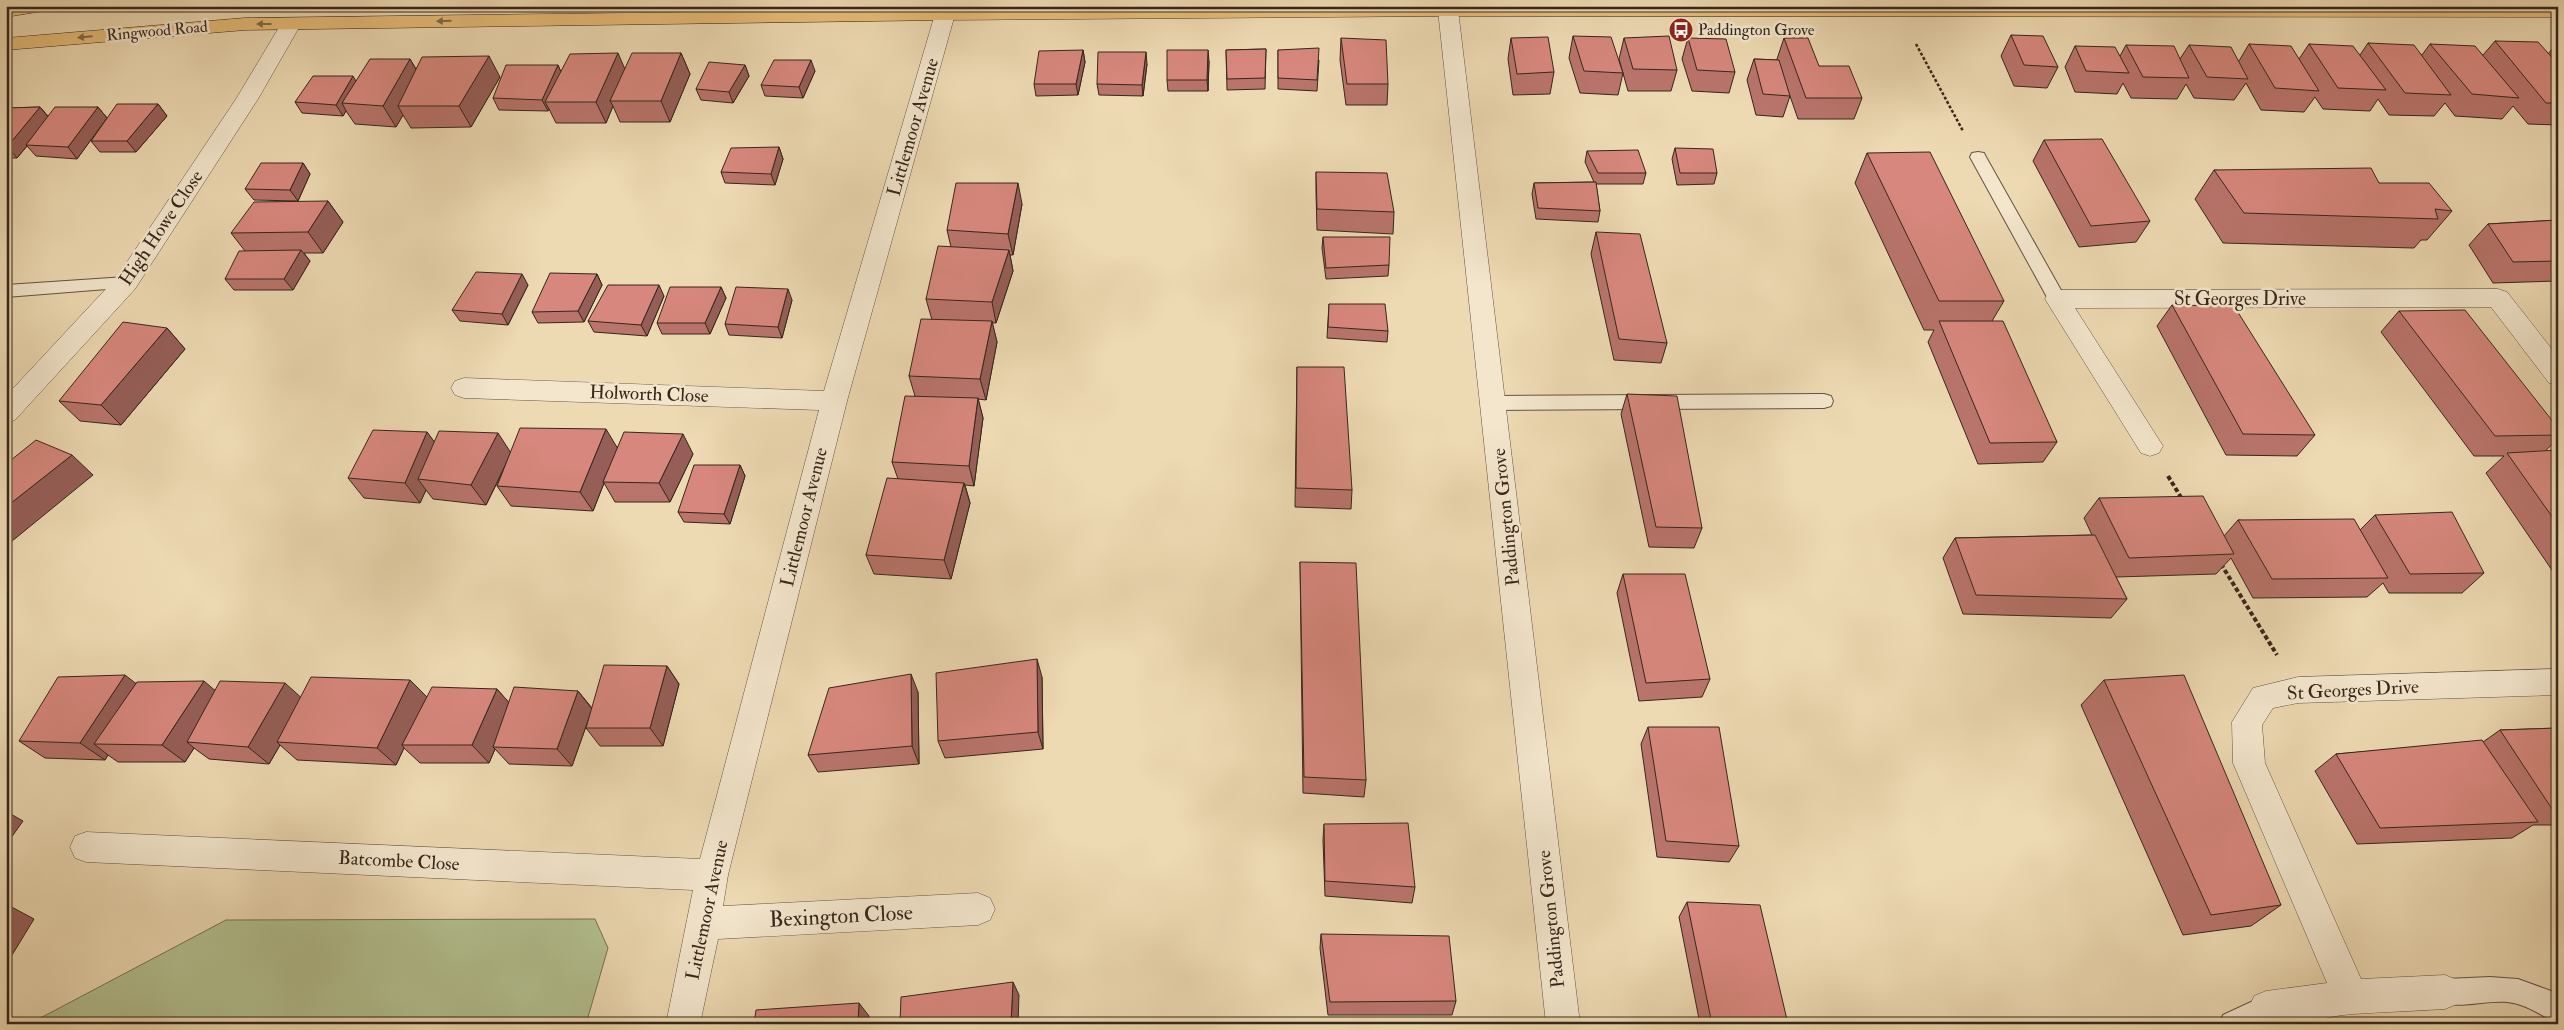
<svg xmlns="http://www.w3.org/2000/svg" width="2564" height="1030" font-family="'IM FELL Double Pica',serif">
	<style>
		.green { fill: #b3c090; stroke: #747356 }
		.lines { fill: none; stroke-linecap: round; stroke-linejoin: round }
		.lane-casing { stroke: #645341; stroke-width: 2 }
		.street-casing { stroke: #645341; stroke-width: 1 }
		.highway-casing { stroke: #36261b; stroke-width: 1 }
		.path-far1 { stroke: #36261b; stroke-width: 2.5; stroke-dasharray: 3 2; stroke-linecap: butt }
		.path { stroke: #36261b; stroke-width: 4; stroke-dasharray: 4.5 2.5; stroke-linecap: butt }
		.lane { fill: #f3e6cd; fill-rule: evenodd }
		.street { fill: #f3e6cd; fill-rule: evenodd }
		.highway { fill: #e6bc79; fill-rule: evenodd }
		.wall { fill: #b9746c; stroke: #36261b }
		.shaded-wall { fill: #965e58; stroke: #36261b }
		.building { fill: #d7877d; stroke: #36261b }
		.oneway { fill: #856a45 }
		.labels { text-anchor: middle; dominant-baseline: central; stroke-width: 5; stroke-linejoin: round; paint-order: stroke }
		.far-poi-label { font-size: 16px; fill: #36261b; stroke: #f3e6cd; text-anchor: start }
		.far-street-label { font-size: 16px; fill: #36261b; stroke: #f3e6cd }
		.street-label { font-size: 19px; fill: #36261b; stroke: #f3e6cd }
		.near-street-label { font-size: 22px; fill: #36261b; stroke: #f3e6cd }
	</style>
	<rect width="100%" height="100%" fill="#edd9b2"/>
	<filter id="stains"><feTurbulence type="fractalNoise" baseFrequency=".004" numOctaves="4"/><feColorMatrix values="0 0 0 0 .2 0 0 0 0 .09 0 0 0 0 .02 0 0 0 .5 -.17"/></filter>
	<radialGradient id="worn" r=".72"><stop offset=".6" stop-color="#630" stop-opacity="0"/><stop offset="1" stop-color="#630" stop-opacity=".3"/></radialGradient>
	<path class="green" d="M595,919L608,948L586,1024H29L226,920Z"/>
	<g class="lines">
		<defs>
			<path id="lane" d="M1978,152L1984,153L1986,157L2066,299L2063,303L2057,305L2051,303L2048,299L1970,157L1972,153Z
				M126,277L132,279L135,283L132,287L6,297V285Z
				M1824,394L1831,396L1833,401L1831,406L1824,408L1493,410L1486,408L1484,403L1486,398L1493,396Z
				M2490,977L2518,979L2554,992L2558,995V1023C2539,1015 2527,1004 2507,1002C2484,1000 2457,1010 2436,1001L2432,992L2436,983L2445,979Z
				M2266,995L2275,999L2279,1008L2275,1017L2260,1024H2219L2223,1015Z"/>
			<path id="street" d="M1441,6H1455L1458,10L1580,1024H1546L1438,10Z
				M945,8L952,10L955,14L847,401L728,875L723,906L978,893L990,898L995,909L990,920L978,925L718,939L700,1024H666L693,890L86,862L75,858L70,847L75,836L86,832L700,859L819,410L464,398L455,395L451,388L455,381L464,378L824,391L935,14L938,10Z
				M291,18L298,20L301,24L258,99L135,289L15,420L6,423V396L117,277L236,99L281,24L284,20Z
				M2498,289L2507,292L2558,357V385L2549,383L2491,307L2075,308L2163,446L2159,453L2150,456L2141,453L2045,299L2048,293L2057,290Z
				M2558,669V695L2298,703L2273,708L2262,725L2265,763L2361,979L2445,975L2457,980L2462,992L2457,1004L2445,1009C2414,1011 2383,1012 2353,1014C2324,1016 2280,1030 2254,1020L2249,1008L2254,996L2266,991L2327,983L2233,763L2232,722L2253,688L2298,677Z"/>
			<path id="highway" d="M6,6H52L49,10L6,17Z
				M1158,6H2558V17L1448,16L945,20L245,30L6,50V38L245,18Z"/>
		</defs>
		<use href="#lane" class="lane-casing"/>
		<use href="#street" class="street-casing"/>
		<use href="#highway" class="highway-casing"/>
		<path class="path-far1" d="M1916,44L1963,131"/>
		<path class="path" d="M2168,476L2182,499
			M2221,564L2277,655"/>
		<use href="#lane" class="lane"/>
		<use href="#street" class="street"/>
		<use href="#highway" class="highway"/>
	</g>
	<path class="wall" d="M2011,35L2058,67L2047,88L2014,86L2001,56Z
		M1573,36L1623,73L1618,95L1580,93L1569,58Z
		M1341,38L1388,84L1387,105H1346L1340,60Z
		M1511,38L1554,72L1550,94L1513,95L1508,59Z
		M1624,38L1677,70L1671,91H1628L1619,59Z
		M1688,38L1735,72L1729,93L1692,91L1682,59Z
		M1784,38L1819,66L1862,98L1854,119H1798L1790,96L1783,117L1756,115L1747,80L1754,59L1777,60V59Z
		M2495,41L2548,54L2558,42V125L2528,124L2513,106L2502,119L2455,116L2445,103L2434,116L2389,115L2378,99L2370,111L2323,109L2315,97L2304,112L2261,110L2246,83L2234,100L2194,98L2186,84L2177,99L2131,98L2123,83L2117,94L2075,92L2065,67L2075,46L2120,56L2126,45L2180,59L2189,45L2239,61L2249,44L2299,59L2309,44L2360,55L2368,43L2422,55L2430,44L2483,55Z
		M1266,49L1265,89L1227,90L1226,50Z
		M1083,50L1085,62L1078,95L1036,96L1034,84Z
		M1278,50L1319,60L1317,91L1278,89Z
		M681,53L690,74L670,122H620L613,106L606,123H556L549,109L548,111L499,110L493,98L558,65L561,72L625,69Z
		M410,59L416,69L500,77L471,127L411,128L403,115L396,127L355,124L346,111L343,116L302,113L295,102L356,81Z
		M1209,61L1208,91H1168L1167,80Z
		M1147,64L1143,96L1099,95L1097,84Z
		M745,65L749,76L733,103L701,100L696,89Z
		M815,71L803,98L765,96L761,85Z
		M158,104L167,116L136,152H100L91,141L102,124L77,159L36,156L27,146L17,158H6V108L40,107L48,116L98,107L107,118Z
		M2044,140L2150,221L2136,242L2079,247L2033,161Z
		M779,147L783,159L775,185L725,183L721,172Z
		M1675,148L1717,173L1714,184L1677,185L1672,159Z
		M1587,151L1646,173L1643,184H1596L1600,211L1598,222L1536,219L1532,194L1534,183L1594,182L1585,162Z
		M1867,153L2004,301L1992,321L2057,442L2043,462L1978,464L1928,342L1934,330H1924L1855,183Z
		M303,163L310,174L298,201L254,200L245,189Z
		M2214,170L2379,183L2452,211L2427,240H2421L2414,248L2223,243L2195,199Z
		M1316,172L1394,212L1393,234L1317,230L1316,193Z
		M328,201L343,222L323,253H304L310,261L293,290H234L225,279L245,251L231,233Z
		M1022,204L1013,255H1010L1013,271L996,323H992L997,342L986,400L978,399L983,418L974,486L965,485L970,503L951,579L874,574L866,555L898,479L892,462L915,396L909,376L932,320L926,299L951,247L947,230Z
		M2558,220V281L2493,283L2469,245L2488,224Z
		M1596,232L1667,343L1661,363L1614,360L1591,254Z
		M1323,237L1389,265L1388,276L1326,279L1322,248Z
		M597,274L602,285L584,322L538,323L532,312Z
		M528,285L508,325L460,321L452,310Z
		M721,287L726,298L710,334H662L657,323Z
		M664,296L647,336L594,332L588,321Z
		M792,300L782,338L729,335L725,324Z
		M1329,304L1388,331L1387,342L1327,338Z
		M2172,305L2315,435L2297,456L2226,455L2157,326Z
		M2399,311L2558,428V439L2545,451L2558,450V579L2486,473L2504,456H2474L2381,332Z
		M167,328L185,349L121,425L80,421L59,401Z
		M1297,367L1352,490L1351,509L1295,507Z
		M1627,394L1702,528L1694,548L1649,547L1621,414Z
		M427,432L434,442L511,452L617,447L693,454L670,502H615L604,483L593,511L511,506L497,486L507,463L486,505L433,499L426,490L420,503L364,498L348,478Z
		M740,465L745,476L730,524L684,522L678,512Z
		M2099,498L2224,536L2238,520L2360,530L2375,515L2484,573L2462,593H2389L2383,583L2367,597L2253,598L2231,558L2216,574L2116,577L2127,599L2111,618L1963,614L1943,558L1955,538L2092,535L2084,518Z
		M1300,562L1366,780L1364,797L1303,793Z
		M1623,574L1710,679L1702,697L1639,701L1617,593Z
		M667,666L679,684L663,746H600L586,728L589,718L572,766L509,764L495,749L489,763H420L404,748L396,765L297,760L280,745L269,764L209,759L194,748L185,762H118L108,755L105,760L45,758L19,741L136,683L300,698L427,697L497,689L509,703L578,691L592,708Z
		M1042,677L1043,749L945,758L938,741Z
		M2104,680L2281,905L2251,926L2183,935L2081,705Z
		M918,692L919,764L818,772L808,755Z
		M1648,727L1739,846L1729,862L1657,857L1641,744Z
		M2558,728V825H2533L2512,838L2357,844L2315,771L2336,754L2483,742L2500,730Z
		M1324,824L1415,887L1412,903L1325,896L1323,840Z
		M1687,902L1788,1024H1700L1679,917Z
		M1321,934L1456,1001L1452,1015H1328L1320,948Z"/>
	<path class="shaded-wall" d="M1083,50L1085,62L1078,95L1076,84Z
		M1208,50L1209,61L1208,91L1207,80Z
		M1146,52L1147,64L1143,96L1142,85Z
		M618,53L627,74L610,101L613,106L606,123L596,102Z
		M681,53L690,74L670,122L661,101Z
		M489,56L500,77L471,127L459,106Z
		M410,59L422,80L398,106L403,115L396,127L383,106Z
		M811,60L815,71L803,98L799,87Z
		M558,65L563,77L545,102L549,109L548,111L542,100Z
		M745,65L749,76L733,103L729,92Z
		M353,76L360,88L342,103L346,111L343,116L336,105Z
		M158,104L167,116L136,152L127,141Z
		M40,107L49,118L26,145L27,146L17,158L7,147Z
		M98,107L107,118L77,159L68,147Z
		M779,147L783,159L775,185L771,174Z
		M303,163L310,174L298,201L290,190Z
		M1018,183L1022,204L1013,255L1008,234Z
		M328,201L343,222L323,253L308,232Z
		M301,250L310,261L293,290L284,279Z
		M1009,250L1013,271L996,323L992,302Z
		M522,274L528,285L508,325L502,314Z
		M597,274L602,285L584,322L578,311Z
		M659,285L664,296L647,336L641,325Z
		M721,287L726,298L710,334L705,323Z
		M788,289L792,300L782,338L778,327Z
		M992,321L997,342L986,400L980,379Z
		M167,328L185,349L121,425L101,405Z
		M978,398L983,418L974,486L969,466Z
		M606,429L618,449L603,482L604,483L593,511L580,492Z
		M427,432L442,452L418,479L426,490L420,503L405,483Z
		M498,433L511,453L486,505L471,485Z
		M683,434L693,454L670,502L659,483Z
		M72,455L93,475L6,546V507Z
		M740,465L745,476L730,524L724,514Z
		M964,483L970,503L951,579L944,560Z
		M1037,659L1042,677L1043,749L1038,732Z
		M667,666L679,684L663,746L650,728Z
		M911,674L918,692L919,764L912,746Z
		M125,675L148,693L94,744L108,755L105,760L80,743Z
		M410,680L428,698L402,745L404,748L396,765L377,748Z
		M204,681L225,699L187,742L194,748L185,762L162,745Z
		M285,683L305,701L277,742L280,745L269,764L248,747Z
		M497,689L513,707L493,747L495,749L489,763L472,745Z
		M578,691L592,709L572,766L557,749Z
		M9,813L23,821L6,845V816Z
		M6,904L34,919L6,965Z
		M1013,982L1019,995L1018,1024H1011Z
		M859,1003L869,1016L868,1024H858Z"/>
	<path class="building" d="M2011,35L2043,36L2058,67L2024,65Z
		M1573,36L1611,37L1623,73L1584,71Z
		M1669,36L1677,70L1633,69L1624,38Z
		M1548,37L1554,72L1517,74L1511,38Z
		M1341,38L1386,40L1388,84H1347Z
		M1688,38L1726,39L1735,72L1697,70Z
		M1784,38H1808L1819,66H1849L1862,98H1806Z
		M2495,41L2538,42L2558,64V103H2546Z
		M2368,43L2414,45L2451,95L2405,93Z
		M2249,44L2291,46L2319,91L2275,88Z
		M2309,44L2353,46L2386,90L2338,88Z
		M2430,44L2475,46L2519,98L2472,94Z
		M2126,45L2174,46L2189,78L2143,77Z
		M2189,45L2231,47L2248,79L2207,77Z
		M2075,46L2115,47L2129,73L2086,71Z
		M1319,48L1317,80L1278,78V50Z
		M1266,49L1265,78L1227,79L1226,50Z
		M1083,50L1076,84H1034L1039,51Z
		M1167,50H1208L1207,80H1167Z
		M1098,52H1146L1142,85L1097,84Z
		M618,53L596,102H545L570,54Z
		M632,53H681L661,101H610Z
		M489,56L459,106H398L422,57Z
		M370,59H410L383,106L342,103Z
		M1754,59L1779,60L1790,96L1763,94Z
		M774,60H811L799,87L761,85Z
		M709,62L745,65L729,92L696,89Z
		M506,65H558L542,100L493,98Z
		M313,76H353L336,105L295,102Z
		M117,104H158L127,141H91Z
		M40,107L7,147H6V108Z
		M55,107H98L68,147L26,145Z
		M2102,139L2150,221L2091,226L2044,140Z
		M779,147L771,174L721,172L731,148Z
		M1675,148L1713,149L1717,173H1680Z
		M1638,150L1646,173H1598L1587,151Z
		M1930,152L2004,301H1939L1867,153Z
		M261,163H303L290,190L245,189Z
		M2371,168L2379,183H2429L2452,211L2435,209L2438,219L2244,213L2214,170Z
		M1316,172L1387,173L1394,212L1317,209Z
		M1596,182L1600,211L1538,208L1534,183Z
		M956,183H1018L1008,234L947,230Z
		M328,201L308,232L231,233L254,202Z
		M2558,220V261L2513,262L2488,224Z
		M1596,232L1640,234L1667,343L1619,339Z
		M1323,237H1390L1389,265L1326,268Z
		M938,246L1009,250L992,302L926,299Z
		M301,250L284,279H225L239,251Z
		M476,272L522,274L502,314L452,310Z
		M550,273L597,274L578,311L532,312Z
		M608,285H659L641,325L588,321Z
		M670,287H721L705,323H657Z
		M736,287L788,289L778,327L725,324Z
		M1329,304H1385L1388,331L1328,327Z
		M2172,305L2234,306L2315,435L2243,434Z
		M2465,310L2558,428V435L2495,436L2399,311Z
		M921,319L992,321L980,379L909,376Z
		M1939,321H2003L2057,442L1990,443Z
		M123,322L167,328L101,405L59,401Z
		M1297,367H1344L1352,490L1296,488Z
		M1627,394L1677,396L1702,528L1656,527Z
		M905,396L978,398L969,466L892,462Z
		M520,428L606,429L580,492L497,486Z
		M373,430L427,432L405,483L348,478Z
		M439,431L498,433L471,485L418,479Z
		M624,432L683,434L659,483L603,482Z
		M36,440L72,455L6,507V464Z
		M2558,450V525L2507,453Z
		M694,465H740L724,514L678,512Z
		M887,478L964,483L944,560L866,555Z
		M2203,496L2234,554L2129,558L2099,498Z
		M2452,512L2484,573L2410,574L2375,515Z
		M2354,519L2388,578L2272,579L2238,520Z
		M2095,535L2127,599L1976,595L1955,538Z
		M1300,562L1356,563L1366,780L1304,777Z
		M1623,574H1685L1710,679L1646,683Z
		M1037,659L1038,732L938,741L936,673Z
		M604,665L667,666L650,728H586Z
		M911,674L912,746L808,755L829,688Z
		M125,675L80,743L19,741L58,677Z
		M2184,675L2281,905L2211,915L2104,680Z
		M311,677L410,680L377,748L277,742Z
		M204,681L162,745L94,744L137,682Z
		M220,681L285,683L248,747L187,742Z
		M432,687L497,689L472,745H402Z
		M514,687L578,691L557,749L493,747Z
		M1648,727H1719L1739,846L1666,841Z
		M2558,728V809H2552L2500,730Z
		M2482,740L2538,822L2380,828L2336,754Z
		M1408,823L1415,887L1325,881L1324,824Z
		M1687,902L1760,905L1788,1024H1712Z
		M1321,934L1449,936L1456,1001L1330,1002Z
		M1013,982L1011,1024H900L901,997Z
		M859,1003L858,1024H754L756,1010Z"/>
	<defs><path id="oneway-solid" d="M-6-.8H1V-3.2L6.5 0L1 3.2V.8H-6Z" transform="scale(1.25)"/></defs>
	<g class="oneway">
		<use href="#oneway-solid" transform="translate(444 21) rotate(179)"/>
		<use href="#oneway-solid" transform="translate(264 24) rotate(180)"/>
		<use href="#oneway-solid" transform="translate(85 37) rotate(175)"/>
	</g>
	<defs>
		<symbol id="bus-disc" viewBox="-11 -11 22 22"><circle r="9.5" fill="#8f2418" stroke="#f3e6cd"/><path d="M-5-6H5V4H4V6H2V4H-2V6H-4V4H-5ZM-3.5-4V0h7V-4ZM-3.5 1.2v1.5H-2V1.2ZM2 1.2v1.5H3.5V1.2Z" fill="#fff"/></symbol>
	</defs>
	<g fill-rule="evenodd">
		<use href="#bus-disc" x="1667" y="16" width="28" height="28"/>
	</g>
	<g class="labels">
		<g class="far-poi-label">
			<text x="1698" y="30">Paddington Grove</text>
		</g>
		<g class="far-street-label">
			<text transform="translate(157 31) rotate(-5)">Ringwood Road</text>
		</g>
		<g class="street-label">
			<text transform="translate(913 127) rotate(-74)">Littlemoor Avenue</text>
			<text transform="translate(161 228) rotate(-56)">High Howe Close</text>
			<text x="2240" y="299">St Georges Drive</text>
			<text transform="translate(649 394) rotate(2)">Holworth Close</text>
			<text transform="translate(804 517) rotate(-76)">Littlemoor Avenue</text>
			<text transform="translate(1506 517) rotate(-96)">Paddington Grove</text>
			<text transform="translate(2353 690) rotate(-3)">St Georges Drive</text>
			<text transform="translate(399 861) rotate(3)">Batcombe Close</text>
			<text transform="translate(707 910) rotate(-78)">Littlemoor Avenue</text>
			<text transform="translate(1551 919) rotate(-96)">Paddington Grove</text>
		</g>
		<g class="near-street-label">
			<text transform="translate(841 916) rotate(-3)">Bexington Close</text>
		</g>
	</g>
	<rect width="2564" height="1030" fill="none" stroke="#edd9b2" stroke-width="25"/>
	<rect x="8" y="8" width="2549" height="1015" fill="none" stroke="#36261b" stroke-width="2.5"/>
	<rect x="12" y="12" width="2539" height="1005" fill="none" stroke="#36261b"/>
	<rect width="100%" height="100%" filter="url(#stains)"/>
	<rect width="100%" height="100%" fill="url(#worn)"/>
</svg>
